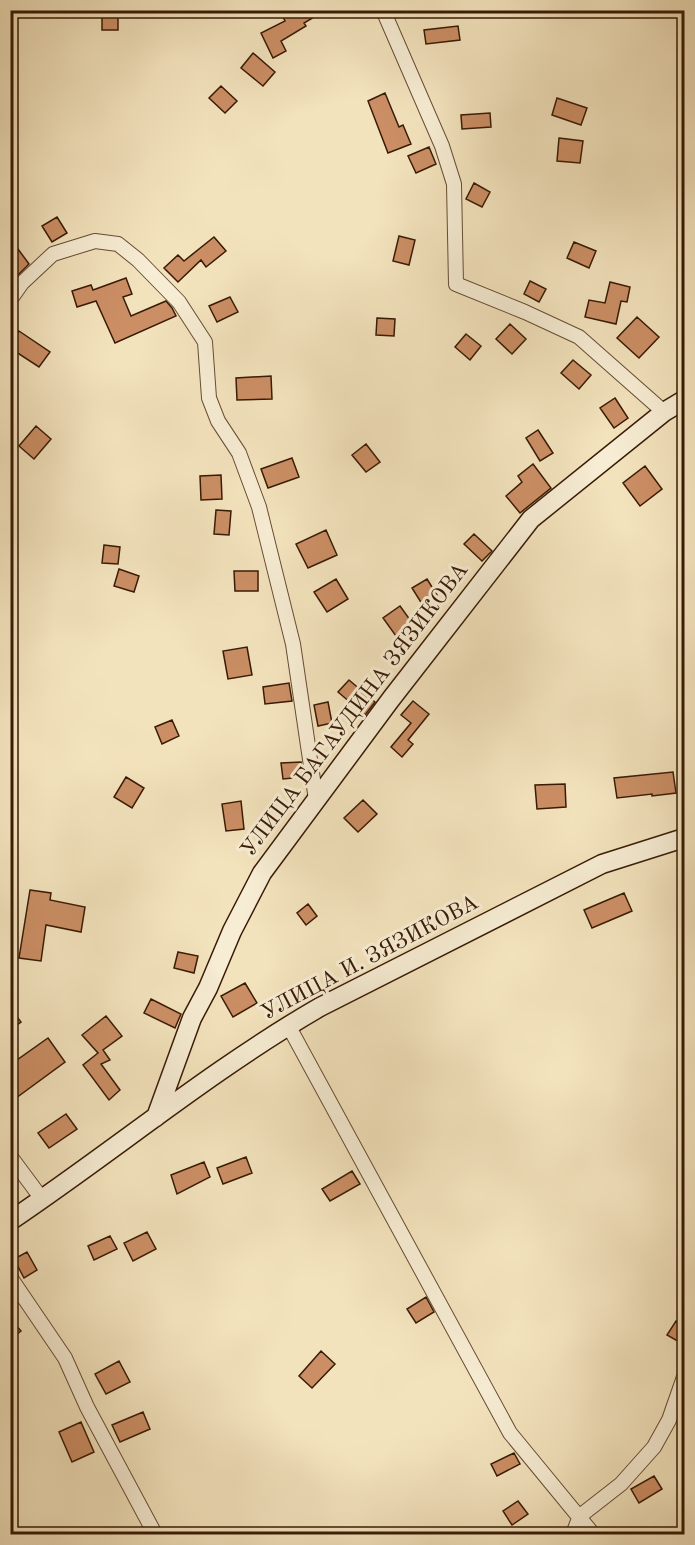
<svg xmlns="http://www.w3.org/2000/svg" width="695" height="1545" font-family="'Old Standard TT',serif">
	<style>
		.building { fill: #cc8f65; stroke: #381a05; stroke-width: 1.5 }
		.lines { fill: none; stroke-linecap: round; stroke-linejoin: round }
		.street-casing { stroke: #674c33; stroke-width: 16 }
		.secondary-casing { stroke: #381a05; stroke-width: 21 }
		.street { stroke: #f7edd4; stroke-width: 14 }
		.secondary { stroke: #f7edd4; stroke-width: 18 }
		.labels { text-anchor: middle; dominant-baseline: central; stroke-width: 6; stroke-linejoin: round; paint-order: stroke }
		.street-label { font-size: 22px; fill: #381a05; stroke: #f7edd4 }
	</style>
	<rect width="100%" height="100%" fill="#f3e3bd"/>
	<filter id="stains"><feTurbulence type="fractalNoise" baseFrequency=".00333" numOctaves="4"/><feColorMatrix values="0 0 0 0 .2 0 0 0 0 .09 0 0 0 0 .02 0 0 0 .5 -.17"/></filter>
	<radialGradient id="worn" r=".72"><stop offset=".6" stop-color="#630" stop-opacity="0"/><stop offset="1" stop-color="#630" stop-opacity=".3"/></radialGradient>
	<path class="building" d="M279,10H326L304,23L306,26L281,41L286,51L273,58L261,33L285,21Z
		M102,11H118V30H102Z
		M458,26L460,40L426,44L424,30Z
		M253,53L275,72L263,86L241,68Z
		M221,86L237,101L225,113L209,98Z
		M385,93L399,127L403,125L411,144L388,153L368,101Z
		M557,98L587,108L581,125L552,115Z
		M490,113L491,127L462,129L461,115Z
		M559,138L583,141L580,163L557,161Z
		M429,147L436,164L416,173L408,156Z
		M474,183L490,192L482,207L466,199Z
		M57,217L67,233L52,242L42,226Z
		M399,236L415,240L409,265L393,261Z
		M214,237L226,251L206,267L201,260L178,282L164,268L178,255L184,261Z
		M574,242L596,251L589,268L567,258Z
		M18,249L29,264L18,275L10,264V255Z
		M126,278L132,294L123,297L131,316L166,301L172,308L176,316L115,343L96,301L77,307L72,291L91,285L93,290Z
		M530,281L546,289L539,302L524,294Z
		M610,282L630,287L627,302L621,301L616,324L585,317L589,300L605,303Z
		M230,297L238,312L217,322L209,306Z
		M637,317L659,337L639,358L617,338Z
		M377,318L395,319L394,336L376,335Z
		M510,324L526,339L512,354L496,339Z
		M19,331L50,352L39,367L10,348V344Z
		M466,334L481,346L470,360L455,347Z
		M573,360L591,375L579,389L561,373Z
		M271,376L272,399L237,400L236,378Z
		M615,398L628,418L614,428L600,408Z
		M36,426L51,439L34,459L19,446Z
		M538,430L553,453L540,461L526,438Z
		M366,444L380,462L366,472L352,455Z
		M292,458L299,477L268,488L261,469Z
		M533,464L551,488L520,513L506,496L522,482L518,476Z
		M645,466L662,489L640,506L623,483Z
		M221,475L222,499L201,500L200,476Z
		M216,510L231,511L229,535L214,534Z
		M326,530L337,555L308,568L296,544Z
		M474,534L492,551L482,561L464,544Z
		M104,545L120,547L118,564L102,563Z
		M119,569L139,576L134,592L114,586Z
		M234,571H258V591H235Z
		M336,579L348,599L327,612L314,592Z
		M427,579L437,595L422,604L412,588Z
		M400,606L413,624L396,636L383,618Z
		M247,647L252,675L228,679L223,651Z
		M349,680L375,702L365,715L338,692Z
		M289,683L292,701L265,704L263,687Z
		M413,701L429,714L408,740L413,744L402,757L391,747L411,723L401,715Z
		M328,702L332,723L318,726L314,705Z
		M172,720L179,736L162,744L155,727Z
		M301,762L303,777L283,779L281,763Z
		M673,772L676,793L652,796V794L617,798L614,778Z
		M126,777L144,788L132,808L114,797Z
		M565,784L566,807L537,809L535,785Z
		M363,800L377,814L358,832L344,818Z
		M241,801L244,829L226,831L222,804Z
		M30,890L51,893L50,900L85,907L81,932L46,925L41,961L19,958Z
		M624,893L632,911L592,928L584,910Z
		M308,904L317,916L306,925L297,913Z
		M178,952L198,956L194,973L174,968Z
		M245,983L257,1003L233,1017L221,996Z
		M151,999L181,1014L175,1028L144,1013Z
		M10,1008L21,1022L10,1030Z
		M106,1016L122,1036L103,1050L110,1060L101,1064L120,1090L109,1100L83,1065L98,1053L82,1035Z
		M48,1038L65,1062L16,1098L10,1091V1065Z
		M66,1114L77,1129L49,1148L38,1133Z
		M246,1157L252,1173L223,1184L217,1168Z
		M204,1162L210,1177L177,1194L171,1175Z
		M352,1171L360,1184L330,1201L322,1189Z
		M147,1232L156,1249L133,1261L124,1243Z
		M110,1236L117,1249L94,1260L88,1246Z
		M27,1252L37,1270L24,1278L14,1259Z
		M426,1297L434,1312L416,1323L407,1309Z
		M10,1319L21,1331L10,1340Z
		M676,1321L684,1326V1337L681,1343L667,1335Z
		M321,1351L335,1364L312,1388L299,1376Z
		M119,1361L130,1382L106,1394L95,1374Z
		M143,1412L150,1429L120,1442L112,1425Z
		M81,1422L94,1452L72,1462L59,1432Z
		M514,1453L520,1464L497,1476L491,1464Z
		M654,1476L662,1489L639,1503L631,1489Z
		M518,1501L528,1514L512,1525L503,1511Z"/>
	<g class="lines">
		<defs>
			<path id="street" d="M383,10L442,146L454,184L456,284L525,312L579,337L664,412
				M10,300L22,283L53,254L95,241L118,244L138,260L179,302L205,342L209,398L218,421L239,453L259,507L293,644L316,800
				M288,1025L510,1433L593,1534
				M10,1156L42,1199
				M10,1277L65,1358L87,1407L155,1534
				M573,1534L580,1516L621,1484L654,1447L669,1420L684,1377"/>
			<path id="secondary" d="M156,1117L192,1018L208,988L232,931L262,873L391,699L531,519L664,412L684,400
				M10,1221C114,1151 211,1070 320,1007L602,864L684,838"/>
		</defs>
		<use href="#street" class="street-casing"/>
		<use href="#secondary" class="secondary-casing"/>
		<use href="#street" class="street"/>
		<use href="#secondary" class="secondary"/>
	</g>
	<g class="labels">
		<g class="street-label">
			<text transform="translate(355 710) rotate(-53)">УЛИЦА БАГАУДИНА ЗЯЗИКОВА</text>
			<text transform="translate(370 958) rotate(-28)">УЛИЦА И. ЗЯЗИКОВА</text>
		</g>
	</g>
	<rect width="695" height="1545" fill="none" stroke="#f3e3bd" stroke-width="36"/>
	<rect x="12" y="12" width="671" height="1521" fill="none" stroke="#381a05" stroke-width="3"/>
	<rect x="18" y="18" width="659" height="1509" fill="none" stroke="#381a05" stroke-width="1.5"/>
	<rect width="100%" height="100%" filter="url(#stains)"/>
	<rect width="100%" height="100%" fill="url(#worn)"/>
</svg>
